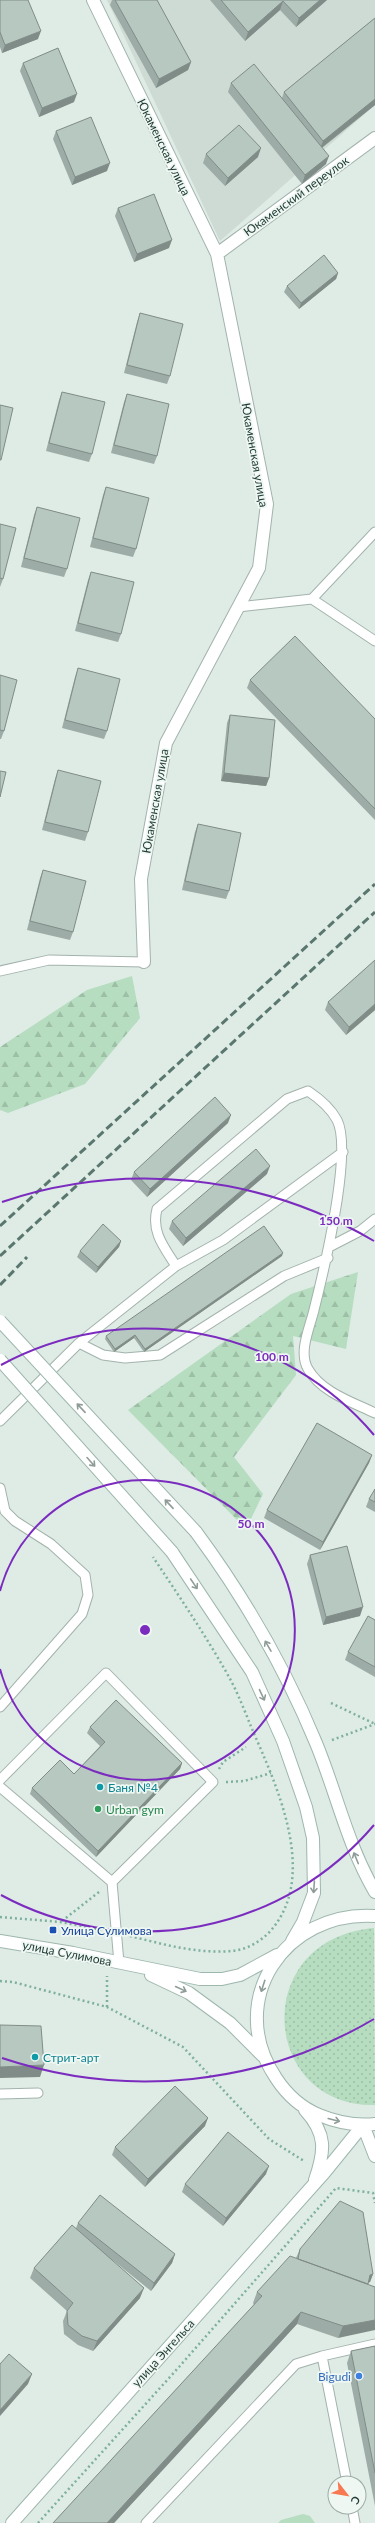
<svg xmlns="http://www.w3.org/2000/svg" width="375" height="2523" font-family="Lato,sans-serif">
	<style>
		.built { fill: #cddbd4 }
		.grass { fill: url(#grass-dots) }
		.forest { fill: url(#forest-firs) }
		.park { fill: #b6ddc0 }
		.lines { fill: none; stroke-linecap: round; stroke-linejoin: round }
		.service-casing { stroke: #a2b3ac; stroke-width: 11 }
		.minor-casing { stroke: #a2b3ac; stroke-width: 14 }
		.secondary-casing { stroke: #9db7ad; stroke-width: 14 }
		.path { stroke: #7eb0a0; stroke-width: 2.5; stroke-dasharray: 2 3; stroke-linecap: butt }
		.service { stroke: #fff; stroke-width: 9 }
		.minor { stroke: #fff; stroke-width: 12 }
		.secondary { stroke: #fff; stroke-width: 12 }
		.rail { stroke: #59776f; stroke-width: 3; stroke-dasharray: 8 4; stroke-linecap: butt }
		.secondary-bridge-casing { stroke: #9db7ad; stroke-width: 14; stroke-linecap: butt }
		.secondary-bridge { stroke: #fff; stroke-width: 12 }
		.wall { fill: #9daca6 }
		.shaded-wall { fill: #808c87 }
		.building { fill: #b7c8c1; stroke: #808c87 }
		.oneway { stroke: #8f9d99 }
		.ring { fill: none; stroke: #7b2cbf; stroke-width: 2 }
		.culture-dot { fill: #0f9aa8; stroke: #eff7f3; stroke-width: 1.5 }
		.leisure-dot { fill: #2e9e5b; stroke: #eff7f3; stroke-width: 1.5 }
		.transit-dot { fill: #1a4fb4; stroke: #eff7f3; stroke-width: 1.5 }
		.shop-dot { fill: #3f7fe0; stroke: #eff7f3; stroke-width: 1.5 }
		.labels { text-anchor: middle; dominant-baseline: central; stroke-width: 3.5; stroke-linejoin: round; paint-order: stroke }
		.street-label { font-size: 12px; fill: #1f3b33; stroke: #eff7f3 }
		.culture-label { font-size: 12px; fill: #0d838f; stroke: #eff7f3; text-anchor: start }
		.leisure-label { font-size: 12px; fill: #27864d; stroke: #eff7f3; text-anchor: start }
		.transit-label { font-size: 12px; fill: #164399; stroke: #eff7f3; text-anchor: start }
		.shop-label { font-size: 12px; fill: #366cbe; stroke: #eff7f3; text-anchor: end }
		.centre { fill: #7b2cbf; stroke: #eff7f3; stroke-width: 2 }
		.ring-label { font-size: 12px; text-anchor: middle; font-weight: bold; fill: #7b2cbf; stroke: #eff7f3; stroke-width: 3.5; stroke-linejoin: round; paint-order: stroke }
	</style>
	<defs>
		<pattern id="grass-dots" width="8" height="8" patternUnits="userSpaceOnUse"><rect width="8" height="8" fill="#b6ddc0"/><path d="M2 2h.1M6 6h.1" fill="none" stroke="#9cbfa5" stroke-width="1.8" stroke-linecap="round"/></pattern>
		<pattern id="forest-firs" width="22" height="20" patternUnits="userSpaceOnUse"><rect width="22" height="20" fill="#b6ddc0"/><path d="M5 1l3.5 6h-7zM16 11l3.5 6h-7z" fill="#9cbfa5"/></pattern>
	</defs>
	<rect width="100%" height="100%" fill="#dfebe5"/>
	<path class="built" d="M107,0H375V105L220,241Z"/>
	<path class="grass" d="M374,1928L375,2105C261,2108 248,1939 374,1928Z"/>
	<path class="forest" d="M132,976L140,1018L85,1084L8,1113L0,1110V1047L87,990Z
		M358,1272L346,1349L293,1336L296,1375L234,1457L263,1494L246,1529L128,1410L291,1294Z"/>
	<path class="park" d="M303,2514L310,2516L315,2523H278L281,2520Z"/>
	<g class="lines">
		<defs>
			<path id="service" d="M312,599L375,532
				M238,607L312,599L375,641
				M0,971L49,960L144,962
				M329,1247L360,1231L375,1219
				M176,1266C164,1247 151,1232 157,1209L287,1099L308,1091C320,1099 330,1107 337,1120C353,1151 323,1274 314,1310C310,1327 298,1352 308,1369C321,1392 352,1402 375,1413
				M79,1343L103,1355L125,1358L160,1355L284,1276L328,1258
				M0,1421L79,1343L176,1266L223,1240L343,1152
				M0,1488L5,1511L15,1521L51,1544L85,1575L88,1595L82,1614L0,1707
				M0,1780L106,1673L213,1782L112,1882
				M0,1787L112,1882L119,1963
				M0,2094L38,2093
				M347,2483L322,2356L375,2344
				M352,2507L355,2523
				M146,2523L296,2364L322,2356"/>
			<path id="minor" d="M93,0L217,254L267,504L259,568L166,743L141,879L144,962
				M217,254L375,138"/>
			<path id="secondary" d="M196,1532C244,1597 285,1668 316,1743C337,1794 347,1844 375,1892
				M172,1552L252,1672L283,1741L306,1807L313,1838L314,1893L303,1922L292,1941
				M375,1916C285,1910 224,2001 276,2078C287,2095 300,2107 319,2115C336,2122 356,2126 375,2124
				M0,1941L73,1953L200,1979H222L240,1975L277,1955
				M151,1975L189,1993L230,2023L263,2056
				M305,2110C327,2134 325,2151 315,2180
				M363,2125L375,2156
				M12,2523L324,2173L363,2125"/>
		</defs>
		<use href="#service" class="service-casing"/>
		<use href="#minor" class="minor-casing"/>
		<use href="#secondary" class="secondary-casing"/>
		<path class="path" d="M331,1703L375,1724
			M332,1740L375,1724
			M219,1769L223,1762L246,1747
			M226,1782L244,1781L271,1773
			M0,1917L61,1922L102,1930
			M62,1921L99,1892
			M130,1936C162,1944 197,1954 231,1951C250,1950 268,1937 278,1921C314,1866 276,1784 252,1729C245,1712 238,1693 229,1677C206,1636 179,1596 153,1557
			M0,1981L13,1982L107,2007L183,2047L269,2139L304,2161
			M107,2007V1976
			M38,2523L179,2367L336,2188L373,2193L375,2203"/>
		<use href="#service" class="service"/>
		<use href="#minor" class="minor"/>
		<use href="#secondary" class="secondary"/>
		<path class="rail" d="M0,1226L375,884
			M0,1256L375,912
			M0,1285L27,1257"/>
		<defs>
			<path id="secondary-bridge" d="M0,1321L196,1532
				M0,1360L172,1552"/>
		</defs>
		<use href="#secondary-bridge" class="secondary-bridge-casing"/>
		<use href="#secondary-bridge" class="secondary-bridge"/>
	</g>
	<path class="wall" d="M0,0L38,39L2,53L0,47Z
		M112,0H157L191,62L188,70L156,88L110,5Z
		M210,0H327L296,27L280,10L245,41Z
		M375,18V105L322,148L326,164L302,184L228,92L231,83L282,98L284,92Z
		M23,63L74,102L39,117L20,71Z
		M56,131L107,171L72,185L53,139Z
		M206,154L258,157L225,186L203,163Z
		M118,208L169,248L134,262L115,216Z
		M338,273L336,279L299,309L284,292L287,286Z
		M140,313L170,376L167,384L124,373L137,322Z
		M62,392L92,454L89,462L46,451L59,400Z
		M127,394L157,456L154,464L111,453L124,402Z
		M106,487L136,549L133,557L90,547L103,495Z
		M37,507L67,569L64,577L21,567L34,515Z
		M0,524L3,579L0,587Z
		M91,572L121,634L118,642L75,631L88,580Z
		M78,668L107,731L104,739L62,728L75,677Z
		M0,675L4,731L1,739H0Z
		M250,680L375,719V820L247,688Z
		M230,715L269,778L266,786L221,781L227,723Z
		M58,770L88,832L85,841L42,830L55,779Z
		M198,824L229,891L226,899L182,890L195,832Z
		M43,870L73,932L70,940L27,930L40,878Z
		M375,960V1010L346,1035L325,1010L328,1002Z
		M228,1123L147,1197L131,1180L134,1172Z
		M267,1174L183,1246L169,1229L172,1221Z
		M121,1241L119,1247L96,1273L77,1257L80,1251Z
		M282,1256L144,1352L134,1338L114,1352L105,1339L106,1336Z
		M372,1455L369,1463L320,1550L264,1518L267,1510Z
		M375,1489V1512L366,1507L369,1499Z
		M310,1555L360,1616L323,1625L307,1564Z
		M375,1620V1677L345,1660L348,1652Z
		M90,1727L182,1763L180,1769L96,1857L30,1794L32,1788L74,1774L100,1746L87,1733Z
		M205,2126L145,2187L112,2155L115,2147Z
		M266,2174L223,2226L182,2192L185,2184Z
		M78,2223L175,2254L172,2263L151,2291L110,2258L140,2298L93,2351L78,2345L64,2334L63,2321L67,2311L30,2278L34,2268L76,2228Z
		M300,2249L373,2274L370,2282L368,2283L338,2338L297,2324L114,2523H53L254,2305L253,2303L257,2292L296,2258Z
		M375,2346V2506L347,2363L351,2351Z"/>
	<path class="shaded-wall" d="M320,0H327L296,27L299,18Z
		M283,1L280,10L245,41L248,32Z
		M41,31L38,39L2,53L5,45Z
		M191,62L188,70L156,88L159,79Z
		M77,94L74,102L39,117L42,108Z
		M375,99V105L320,149L323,141Z
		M261,148L258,157L225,186L228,178Z
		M329,156L326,164L302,184L305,175Z
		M110,163L107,171L72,185L75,177Z
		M172,240L169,248L134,262L137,254Z
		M338,273L336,279L299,309L301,303Z
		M224,773L269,778L266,786L221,781Z
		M375,1004V1010L346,1035L349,1027Z
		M231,1115L228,1123L147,1197L150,1189Z
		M270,1166L267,1174L183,1246L186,1238Z
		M121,1241L119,1247L96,1273L98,1267Z
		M283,1253L282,1256L144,1352L145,1349Z
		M135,1335L134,1338L114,1352L115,1349Z
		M372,1455L369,1463L320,1550L323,1542Z
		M363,1607L360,1616L323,1625L326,1617Z
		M182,1763L180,1769L96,1857L98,1851Z
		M44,2065L40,2077L0,2078V2067Z
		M208,2118L205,2126L145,2187L148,2179Z
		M269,2166L266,2174L223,2226L226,2218Z
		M175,2254L172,2263L151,2291L154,2283Z
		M373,2274L370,2282L367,2283L370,2275Z
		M144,2288L140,2298L93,2351L97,2341Z
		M301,2312L297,2324L114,2523H107Z
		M375,2320V2330L338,2338L343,2326Z
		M32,2374L28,2384L0,2416V2410Z"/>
	<path class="building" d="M0,0H28L41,31L5,45L0,32Z
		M115,0H157L191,62L159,79Z
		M221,0H320L299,18L283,1L248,32Z
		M375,18V99L323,141L284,92Z
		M58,48L77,94L42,108L23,63Z
		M254,64L329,156L305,175L231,83Z
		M91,117L110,163L75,177L56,131Z
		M239,125L261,148L228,178L206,154Z
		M154,194L172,240L137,254L118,208Z
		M324,255L338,273L301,303L287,286Z
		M140,313L183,324L170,376L127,365Z
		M62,392L105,402L92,454L49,443Z
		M127,394L169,404L157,456L114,445Z
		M0,405L13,408L1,460H0Z
		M106,487L149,498L136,549L93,538Z
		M37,507L80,518L67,569L24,558Z
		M0,524L16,528L3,579L0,578Z
		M91,572L134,582L121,634L78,623Z
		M295,636L375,719V809L250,680Z
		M78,668L120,679L107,731L65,720Z
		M0,675L17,680L4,731L0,730Z
		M230,715L275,720L269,778L224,773Z
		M58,770L101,781L88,832L45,822Z
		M0,771L6,772L0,797Z
		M198,824L241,833L229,891L185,881Z
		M43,870L86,881L73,932L30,921Z
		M375,960V1004L349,1027L328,1002Z
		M215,1097L231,1115L150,1189L134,1172Z
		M256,1149L270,1166L186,1238L172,1221Z
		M103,1224L121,1241L98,1267L80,1251Z
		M264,1226L283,1253L145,1349L135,1335L115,1349L106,1336Z
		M317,1423L372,1455L323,1542L267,1510Z
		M375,1489V1502L369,1499Z
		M347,1546L363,1607L326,1617L310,1555Z
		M368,1616L375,1620V1667L348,1652Z
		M116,1700L182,1763L98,1851L32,1788L60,1760L74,1774L105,1742L90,1727Z
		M0,2025L41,2026L44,2065L0,2067Z
		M175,2086L208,2118L148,2179L115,2147Z
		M228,2132L269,2166L226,2218L185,2184Z
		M100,2195L175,2254L154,2283L78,2223Z
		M340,2201L363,2212L373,2274L370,2275L368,2284L298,2259L300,2249Z
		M72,2225L144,2288L97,2341L82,2336L68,2325L67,2311L73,2303L34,2268Z
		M290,2256L375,2287V2320L343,2326L301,2312L107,2523H53L262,2296L257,2292Z
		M375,2346V2473L351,2351Z
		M9,2354L32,2374L0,2410V2364Z"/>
	<defs><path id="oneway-shaft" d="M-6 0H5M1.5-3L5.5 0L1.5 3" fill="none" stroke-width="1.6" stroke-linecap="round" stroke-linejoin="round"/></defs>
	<g class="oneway">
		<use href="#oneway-shaft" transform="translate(81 1408) rotate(-133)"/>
		<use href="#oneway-shaft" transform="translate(91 1462) rotate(48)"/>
		<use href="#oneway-shaft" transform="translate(169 1504) rotate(-133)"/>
		<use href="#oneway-shaft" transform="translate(194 1584) rotate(56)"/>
		<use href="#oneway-shaft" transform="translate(268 1646) rotate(-120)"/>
		<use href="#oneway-shaft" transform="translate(262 1695) rotate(65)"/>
		<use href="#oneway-shaft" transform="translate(356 1858) rotate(-112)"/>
		<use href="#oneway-shaft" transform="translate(314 1887) rotate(94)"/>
		<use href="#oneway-shaft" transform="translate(263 1986) rotate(108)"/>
		<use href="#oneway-shaft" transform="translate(181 1989) rotate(25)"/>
		<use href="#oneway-shaft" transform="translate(334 2120) rotate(14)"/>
	</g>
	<g class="ring">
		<path d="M0 1591A150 150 0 1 1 0 1669"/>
		<path d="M374 1825A301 301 0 0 1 1 1895M1 1365A301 301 0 0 1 374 1435"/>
		<path d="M374 2019A451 451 0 0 1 2 2058M2 1202A451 451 0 0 1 374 1241"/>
	</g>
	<g class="culture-dot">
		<circle cx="100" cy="1787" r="4"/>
		<circle cx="35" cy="2057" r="4"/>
	</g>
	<circle class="leisure-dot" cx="98" cy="1809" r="4"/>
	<rect class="transit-dot" x="49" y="1926" width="8" height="8" rx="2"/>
	<circle class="shop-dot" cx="359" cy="2376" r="4"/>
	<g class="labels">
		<g class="street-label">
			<text transform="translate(164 147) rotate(64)">Юкаменская улица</text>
			<text transform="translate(296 196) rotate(-36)">Юкаменский переулок</text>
			<text transform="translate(255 455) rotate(80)">Юкаменская улица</text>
			<text transform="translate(155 801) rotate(-80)">Юкаменская улица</text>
			<text transform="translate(67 1953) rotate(11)">улица Сулимова</text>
			<text transform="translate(163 2353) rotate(-48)">улица Энгельса</text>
		</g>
		<g class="culture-label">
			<text x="108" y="1787">Баня №4</text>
			<text x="43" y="2057">Стрит-арт</text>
		</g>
		<g class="leisure-label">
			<text x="106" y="1809">Urban gym</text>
		</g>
		<g class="transit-label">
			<text x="61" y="1930">Улица Сулимова</text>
		</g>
		<g class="shop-label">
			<text x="351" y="2376">Bigudi</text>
		</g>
	</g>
	<circle cx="145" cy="1630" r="6" class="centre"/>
	<g class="ring-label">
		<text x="336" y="1225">150 m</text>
		<text x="272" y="1361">100 m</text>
		<text x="251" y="1528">50 m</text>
	</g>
	<g transform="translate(347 2495) rotate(121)"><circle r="19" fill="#eff7f3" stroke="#9caca6"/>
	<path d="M0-3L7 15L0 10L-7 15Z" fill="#f77851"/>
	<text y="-6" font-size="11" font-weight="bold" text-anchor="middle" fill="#1f3b33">С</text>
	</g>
</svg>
